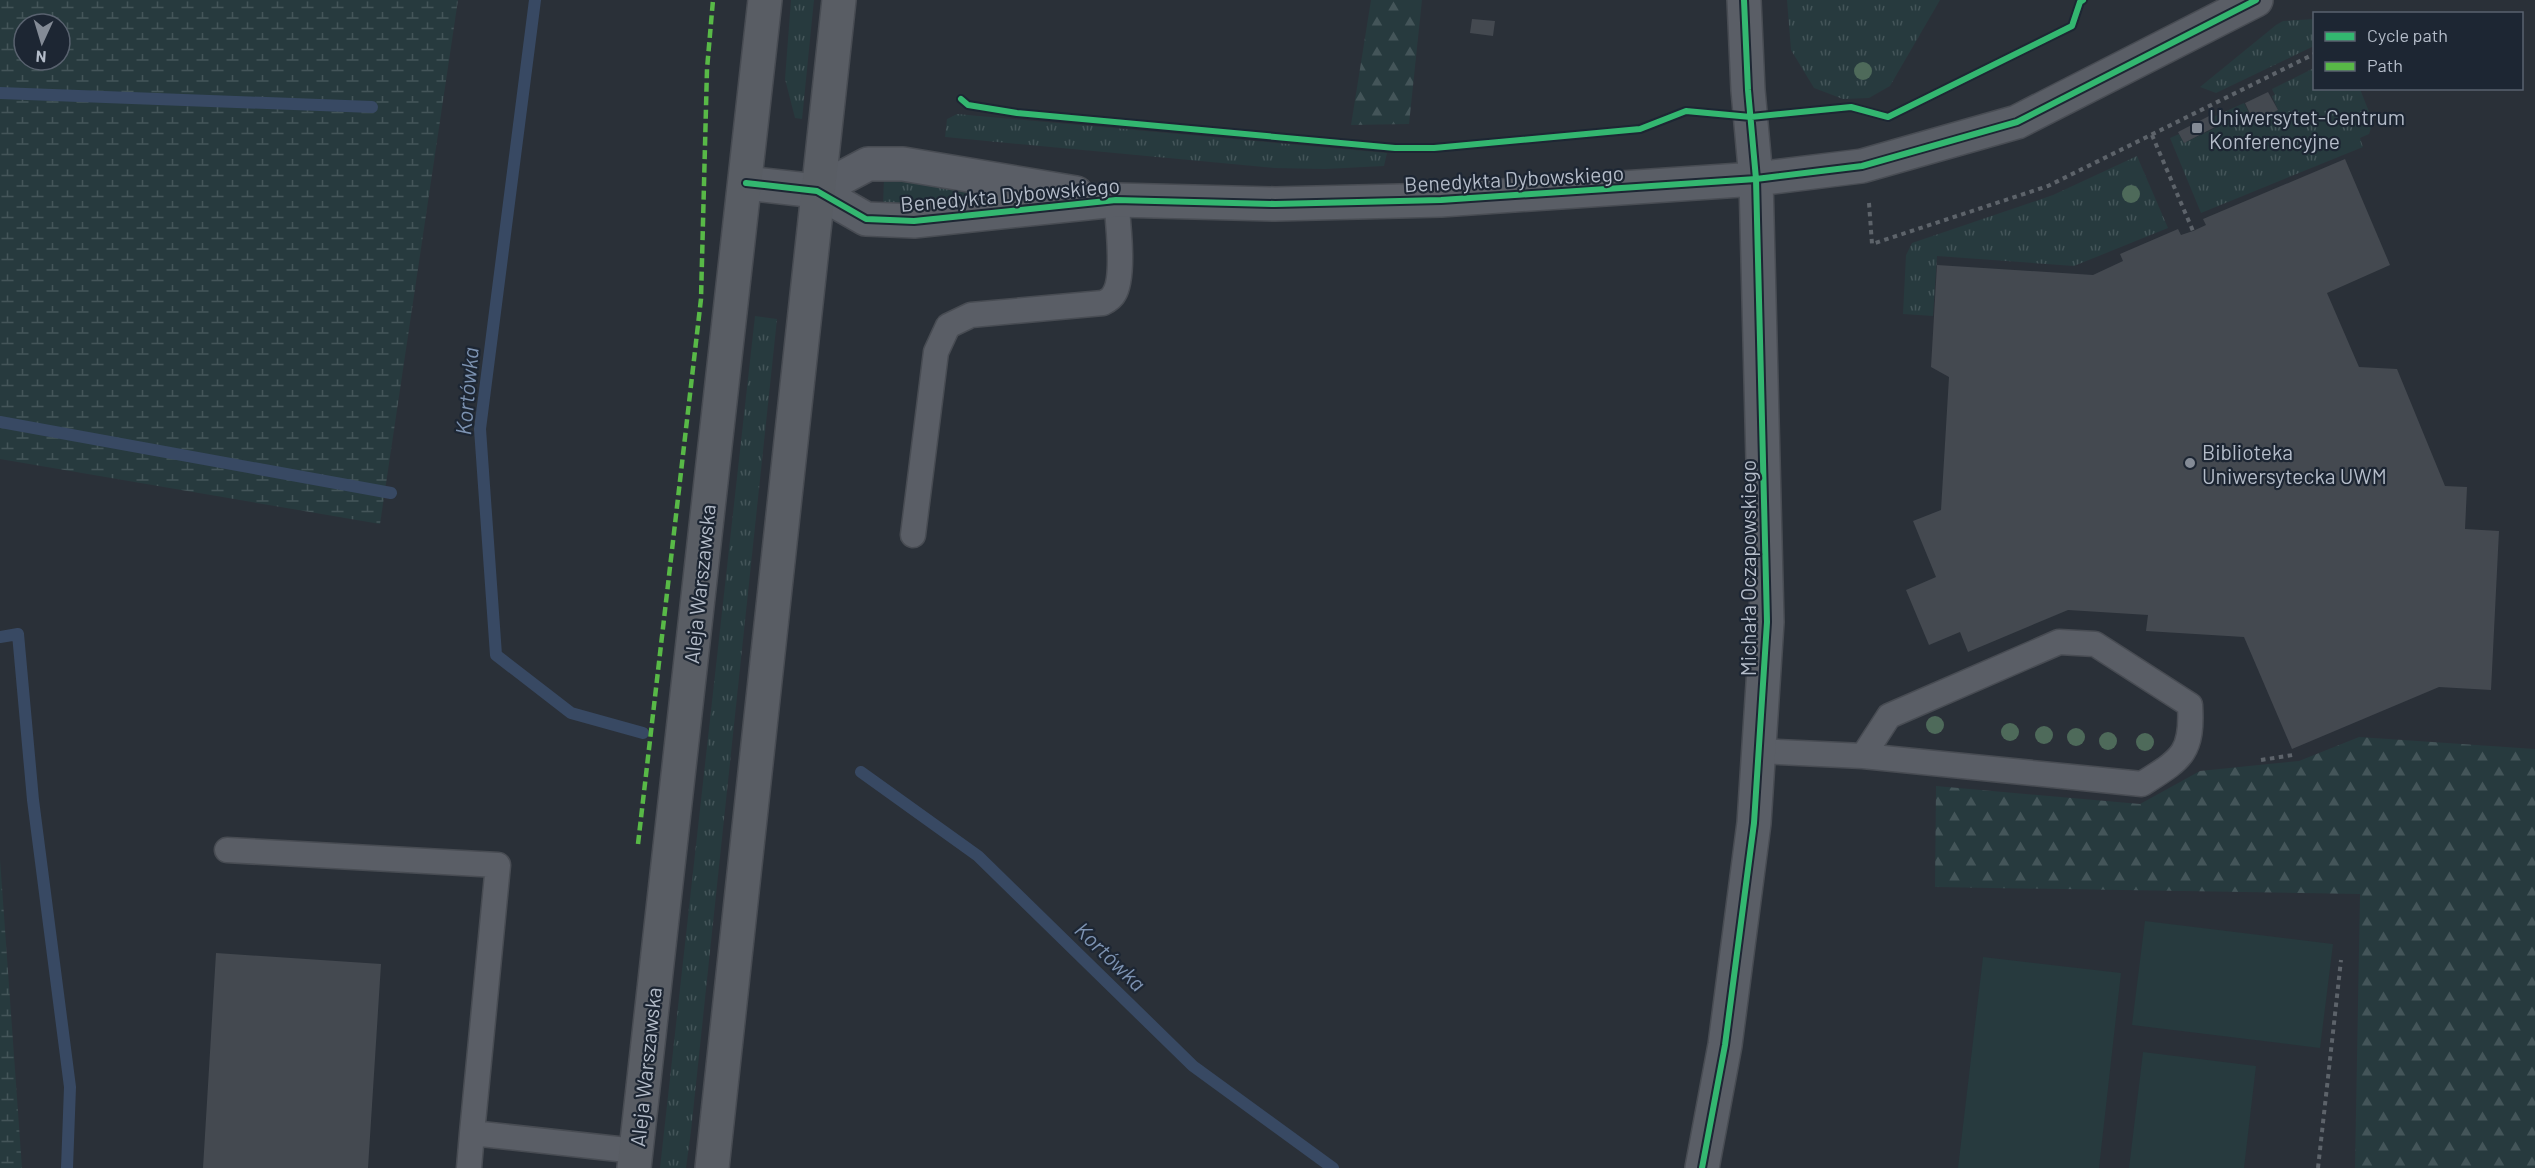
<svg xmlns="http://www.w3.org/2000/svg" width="2535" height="1168" font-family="Barlow,sans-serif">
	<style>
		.grass { fill: url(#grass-tufts) }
		.forest { fill: url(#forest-firs) }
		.wetland { fill: url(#wetland-marsh); fill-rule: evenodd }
		.garden { fill: #273a3e }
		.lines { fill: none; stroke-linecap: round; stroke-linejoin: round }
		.stream { stroke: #384963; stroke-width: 12 }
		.building { fill: #444950 }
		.lane-casing { stroke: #484c53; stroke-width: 27 }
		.street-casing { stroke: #484c53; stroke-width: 36 }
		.secondary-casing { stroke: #484c53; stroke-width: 36 }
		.path { stroke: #5d636a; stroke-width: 4; stroke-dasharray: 4.5 4.5; stroke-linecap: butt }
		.lane { stroke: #5a5e66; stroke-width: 24 }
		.street { stroke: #5a5e66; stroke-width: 33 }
		.secondary { stroke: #595d64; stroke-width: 33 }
		.quiet { stroke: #58b947; stroke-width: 4.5; stroke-dasharray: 9 4.5; stroke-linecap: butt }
		.cycleway-casing { stroke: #1d2633; stroke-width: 10 }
		.cycleway { stroke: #33b770; stroke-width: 6 }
		.tree { fill: #4e6a5a }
		.poi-dot { fill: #848b96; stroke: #1d2633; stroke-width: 2 }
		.labels { text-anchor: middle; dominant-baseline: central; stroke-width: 4.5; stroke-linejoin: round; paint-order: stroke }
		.poi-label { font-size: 21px; fill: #b4bcc9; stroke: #1d2633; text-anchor: start }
		.street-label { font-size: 21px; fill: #b4bcc9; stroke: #1d2633 }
		.water-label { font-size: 22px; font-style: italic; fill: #7c92b1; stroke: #1d2633 }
	</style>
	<defs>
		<pattern id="grass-tufts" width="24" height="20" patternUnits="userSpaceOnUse" patternTransform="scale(1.5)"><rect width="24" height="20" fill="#273a3e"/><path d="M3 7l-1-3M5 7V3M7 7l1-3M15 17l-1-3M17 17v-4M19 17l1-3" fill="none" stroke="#445559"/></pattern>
		<pattern id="forest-firs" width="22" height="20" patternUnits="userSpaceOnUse" patternTransform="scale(1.5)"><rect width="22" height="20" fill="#273a3e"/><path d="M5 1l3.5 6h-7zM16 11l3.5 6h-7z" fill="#445559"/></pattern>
		<pattern id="wetland-marsh" width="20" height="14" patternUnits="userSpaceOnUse" patternTransform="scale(1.5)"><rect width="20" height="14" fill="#273a3e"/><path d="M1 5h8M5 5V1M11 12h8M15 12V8" fill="none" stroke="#445559"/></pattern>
	</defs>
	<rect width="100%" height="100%" fill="#2a3038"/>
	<path class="grass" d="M791,0H814L802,119L795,118L785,79Z
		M1787,0H1940L1890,86L1869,98L1843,99L1814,88L1791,50Z
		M2314,19V46L2216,93L2200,87L2276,25L2283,21Z
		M2314,68V88L2360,89L2373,122L2369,134L2360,138L2363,147L2201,213L2170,138L2179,134L2184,143L2217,127L2213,117L2244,103L2254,122L2278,110L2272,96L2275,95L2272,89Z
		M957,114L1387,153L1384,166L1325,169L1274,168L945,137L947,119Z
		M2137,156L2168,228L2074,266L1937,256L1933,316L1903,314L1906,255L1912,243L2053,195Z
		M884,176L1072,203L883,206Z
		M755,316L777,319L691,1131L686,1168H660Z"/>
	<path class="forest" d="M1371,0H1422L1409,124L1351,125Z
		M2359,737L2535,749V1168H2355L2360,894L1935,887L1936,786L2140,804L2200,771L2299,761Z"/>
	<path class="wetland" d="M0,0H458L380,524L0,459ZM24,24H60V60H24Z
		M0,859L22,1168H0Z"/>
	<path class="garden" d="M2145,921L2333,944L2320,1048L2132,1025Z
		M1983,957L2121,973L2099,1168H1958Z
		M2143,1052L2256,1066L2244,1168H2129Z"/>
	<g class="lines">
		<path class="stream" d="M535,0L480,429L496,655L571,713L643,733
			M0,93L372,107
			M0,422L391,493
			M0,637L18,634L33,800L70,1087L67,1168
			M861,772L978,856L1193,1066L1333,1168"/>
	</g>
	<path class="building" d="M1472,19L1495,21L1493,36L1470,33Z
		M2268,92L2278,110L2254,122L2245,103Z
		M2211,115L2217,126L2184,143L2178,132Z
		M2345,159L2390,265L2327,293L2359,367L2397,369L2445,486L2467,487L2465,529L2499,531L2491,690L2439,687L2292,749L2244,637L2146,631L2148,615L2068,610L1968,652L1960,632L1929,645L1906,590L1936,577L1913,521L1941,510L1949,377L1931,367L1937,265L2093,275L2123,261L2120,254L2178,229L2181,235L2193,231L2206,225L2203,219Z
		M216,953L381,964L368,1168H203Z"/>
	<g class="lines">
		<defs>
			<path id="lane" d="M913,535L936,352L948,326L971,315L1103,303C1107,301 1112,298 1114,294C1125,277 1118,221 1116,200
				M1758,751L1863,756L1889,716L2059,642L2095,644L2190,705C2193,754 2181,759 2142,784L1863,756
				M227,850L498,865L472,1133
				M469,1168L472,1133L636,1151"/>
			<path id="street" d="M746,183L817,191L866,219L914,221L1116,200L1275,204L1441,200L1756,179L1862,166L2017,122L2256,0
				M817,191L868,164H903L1076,193
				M1702,1168L1725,1045L1754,823L1767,622L1756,179L1748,90L1744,0"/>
			<path id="secondary" d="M634,1168L765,0
				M712,1168L839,0"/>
		</defs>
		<use href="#lane" class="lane-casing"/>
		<use href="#street" class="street-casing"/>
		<use href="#secondary" class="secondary-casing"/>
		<path class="path" d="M2152,135L2193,231
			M1869,203L1872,244L2048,186L2314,54
			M2261,760L2293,755
			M2318,1168L2341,960"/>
		<use href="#lane" class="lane"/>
		<use href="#street" class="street"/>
		<use href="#secondary" class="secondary"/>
		<path class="quiet" d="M638,844L701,299L707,69L713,0"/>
		<defs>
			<path id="cycleway" d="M961,99L968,105L1017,113L1395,148H1434L1640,129L1686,111L1751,117L1851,107L1888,117L2072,26L2080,2L2083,0
				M746,183L817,191L866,219L914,221L1116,200L1275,204L1441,200L1756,179L1862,166L2017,122L2256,0
				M1702,1168L1725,1045L1754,823L1767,622L1756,179L1748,90L1744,0"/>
		</defs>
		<use href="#cycleway" class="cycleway-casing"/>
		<use href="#cycleway" class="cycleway"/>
	</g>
	<g class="tree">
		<circle cx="1863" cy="71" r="9"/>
		<circle cx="2131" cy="194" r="9"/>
		<circle cx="1935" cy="725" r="9"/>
		<circle cx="2010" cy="732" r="9"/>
		<circle cx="2044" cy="735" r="9"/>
		<circle cx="2076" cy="737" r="9"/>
		<circle cx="2108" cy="741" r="9"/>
		<circle cx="2145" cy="742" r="9"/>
	</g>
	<g class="poi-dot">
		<rect x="2191" y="122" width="12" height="12" rx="3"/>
		<circle cx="2190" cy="463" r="6"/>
	</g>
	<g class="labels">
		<g class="poi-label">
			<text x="2209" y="116">Uniwersytet-Centrum<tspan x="2209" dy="24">Konferencyjne</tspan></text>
			<text x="2202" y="451">Biblioteka<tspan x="2202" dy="24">Uniwersytecka UWM</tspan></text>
		</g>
		<g class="street-label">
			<text transform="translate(1514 178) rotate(-3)">Benedykta Dybowskiego</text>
			<text transform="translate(1010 194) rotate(-5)">Benedykta Dybowskiego</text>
			<text transform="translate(1747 568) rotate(-90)">Michała Oczapowskiego</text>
			<text transform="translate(699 584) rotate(-84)">Aleja Warszawska</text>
			<text transform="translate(645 1067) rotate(-84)">Aleja Warszawska</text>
		</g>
		<g class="water-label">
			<text transform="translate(466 391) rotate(-85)">Kortówka</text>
			<text transform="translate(1111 956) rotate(44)">Kortówka</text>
		</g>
	</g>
	<rect x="2313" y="12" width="210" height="78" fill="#1d2633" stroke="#59626f" stroke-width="1.5"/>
	<rect x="2325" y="32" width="30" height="9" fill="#33b770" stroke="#59626f" stroke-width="1.5"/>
	<text x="2367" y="42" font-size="18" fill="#b4bcc9">Cycle path</text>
	<rect x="2325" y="62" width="30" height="9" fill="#58b947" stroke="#59626f" stroke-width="1.5"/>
	<text x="2367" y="72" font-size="18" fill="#b4bcc9">Path</text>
	<g transform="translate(42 42) rotate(184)"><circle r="28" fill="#1d2633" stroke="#59626f" stroke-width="1.5"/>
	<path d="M0-4.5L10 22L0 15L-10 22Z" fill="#848b96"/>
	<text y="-9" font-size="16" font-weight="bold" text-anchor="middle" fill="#b4bcc9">N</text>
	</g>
</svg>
